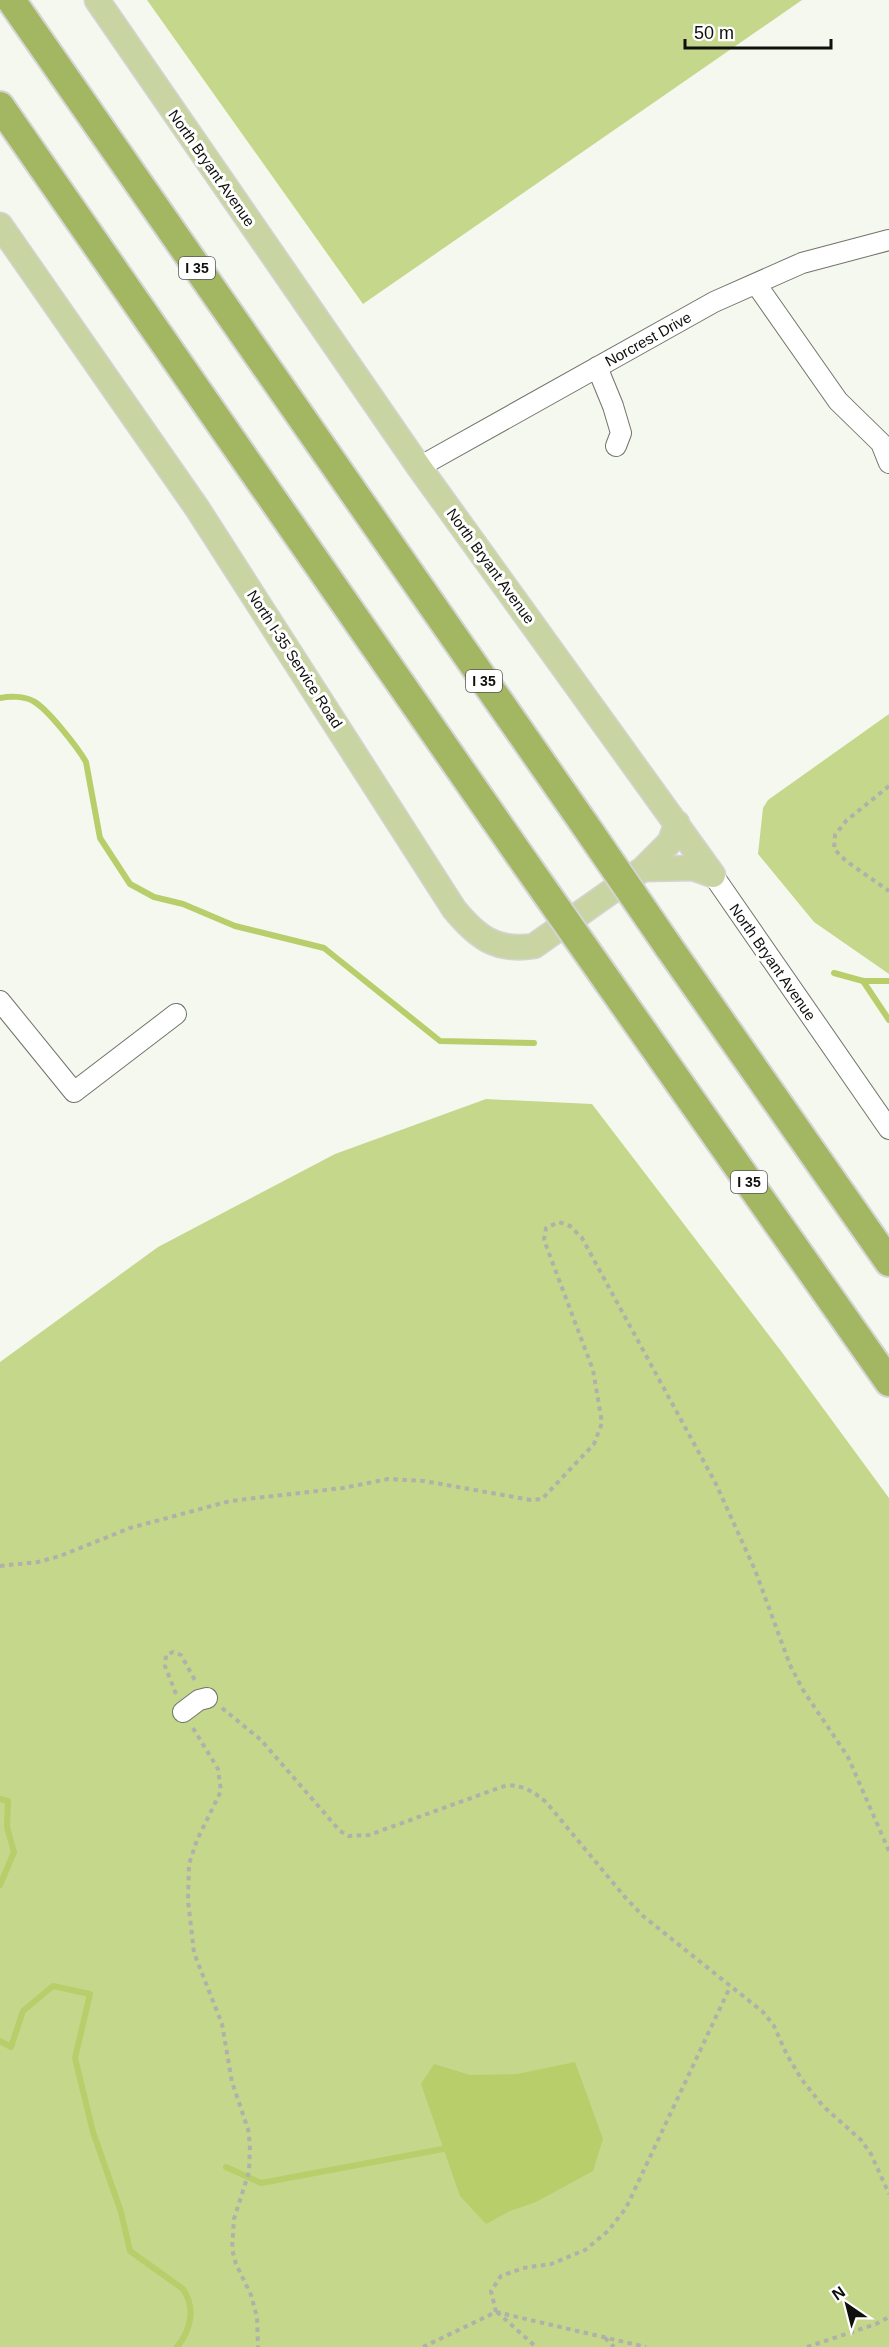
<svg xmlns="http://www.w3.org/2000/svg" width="889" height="2347" font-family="Arial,sans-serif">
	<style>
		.green { fill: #c5d78b }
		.water { fill: #b7ce6b }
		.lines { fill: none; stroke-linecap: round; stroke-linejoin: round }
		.stream { stroke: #b7ce6b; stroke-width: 6 }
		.minor-casing { stroke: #72746c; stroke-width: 22 }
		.major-casing { stroke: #d4d4d3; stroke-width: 27 }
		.highway-casing { stroke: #d4d4d3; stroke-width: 32 }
		.path { stroke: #afb1aa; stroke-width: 4; stroke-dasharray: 4.5 4.5; stroke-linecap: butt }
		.minor { stroke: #fff; stroke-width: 20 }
		.major { stroke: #c8d4a1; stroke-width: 24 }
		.highway { stroke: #a3b762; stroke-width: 28 }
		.highway-bridge-casing { stroke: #d4d4d3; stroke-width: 32; stroke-linecap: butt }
		.highway-bridge { stroke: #a3b762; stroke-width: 28 }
		.labels { text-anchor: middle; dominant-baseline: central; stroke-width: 6; stroke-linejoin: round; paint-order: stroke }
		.shield { fill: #fff; stroke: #575756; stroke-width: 1.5 }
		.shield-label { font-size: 14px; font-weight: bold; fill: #0f0f0d }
		.street-label { font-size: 15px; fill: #0f0f0d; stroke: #fff }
	</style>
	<rect width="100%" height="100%" fill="#f5f8ef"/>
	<path class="green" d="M147,0H802L363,304Z
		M889,714V974L814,922L758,854L763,808L768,800Z
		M486,1099L592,1104L781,1351L889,1498V2347H0V1362L158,1247L335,1154Z"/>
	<path class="water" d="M575,2062L603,2139L593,2171L536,2202L510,2211L486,2224L460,2196L421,2084L434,2064L470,2075L517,2074Z"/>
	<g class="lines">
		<path class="stream" d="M0,698C10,696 24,696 33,701C47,708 78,748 86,762L100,838L130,884L154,897L183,904L235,926L324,948L440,1041L534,1043
			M834,973L863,981H889
			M863,981L889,1020
			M0,1799L8,1801L7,1827L14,1852L0,1885
			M0,2041L11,2047L23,2011L53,1986L90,1994L75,2058L93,2132L121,2212L130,2251L183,2289C196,2308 191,2330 177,2347
			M226,2167L261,2183L443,2149"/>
		<defs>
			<path id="minor" d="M756,284L838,401L881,443L889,463
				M597,367L613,406L621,433L616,446
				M419,467L714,302L802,263L889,240
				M713,875L889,1129
				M0,1001L74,1092L176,1014
				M183,1712L199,1700L207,1698"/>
			<path id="major" d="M97,0L419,467L713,875
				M0,225L197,508L454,909C477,937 496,952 534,946L643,869L670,842L677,823
				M643,869L693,868L713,875"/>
			<path id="highway" d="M11,0L585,825
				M0,106L525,863
				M668,946L889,1262
				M609,983L889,1382"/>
		</defs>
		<use href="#minor" class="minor-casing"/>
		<use href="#major" class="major-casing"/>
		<use href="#highway" class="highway-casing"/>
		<path class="path" d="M889,786L846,821L835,835L834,849L846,861L889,891
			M0,1566L38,1562L60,1556L130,1528L230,1501L343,1488L388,1479L424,1481L531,1500L542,1499L594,1444L602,1423L593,1370L544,1240L546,1228L559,1222L570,1226L582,1238L716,1484L755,1570L790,1665L803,1690L848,1757L889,1851
			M176,1694L165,1666L166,1655L173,1652L181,1655L196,1682
			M222,1708L261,1740L340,1831L349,1836L369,1835L507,1785C524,1786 533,1791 546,1802L624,1896L643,1916L763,2012L774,2026L787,2055L802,2080L822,2105L861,2140L871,2154L889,2194
			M193,1728L218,1769L221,1791L197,1840L189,1864L188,1900L194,1953L222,2024L232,2082L248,2129L250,2145L249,2172L234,2219L232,2249L236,2264L251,2295L257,2317L258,2347
			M496,2312L646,2347
			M497,2312L536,2347
			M605,2338L614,2347
			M423,2347L496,2312L491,2291L501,2276L523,2268L551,2264L585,2250L608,2231L626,2208L730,1987
			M807,2347L876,2324L889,2317"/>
		<use href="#minor" class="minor"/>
		<use href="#major" class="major"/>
		<use href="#highway" class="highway"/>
		<defs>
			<path id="highway-bridge" d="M585,825L668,946
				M525,863L609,983"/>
		</defs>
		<use href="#highway-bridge" class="highway-bridge-casing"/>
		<use href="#highway-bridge" class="highway-bridge"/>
	</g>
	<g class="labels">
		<g class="shield">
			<rect x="179" y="257" width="36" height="22" rx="4.5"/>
			<rect x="466" y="670" width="36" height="22" rx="4.5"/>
			<rect x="731" y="1171" width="36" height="22" rx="4.5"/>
		</g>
		<g class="shield-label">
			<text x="197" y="268">I 35</text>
			<text x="484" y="681">I 35</text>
			<text x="749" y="1182">I 35</text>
		</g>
		<g class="street-label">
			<text transform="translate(212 168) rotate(55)">North Bryant Avenue</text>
			<text transform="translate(648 339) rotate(-29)">Norcrest Drive</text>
			<text transform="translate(491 566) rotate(54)">North Bryant Avenue</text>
			<text transform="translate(295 659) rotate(57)">North I-35 Service Road</text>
			<text transform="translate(773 962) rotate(55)">North Bryant Avenue</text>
		</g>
	</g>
	<g transform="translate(847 2305) rotate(325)" stroke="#ffffff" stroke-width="4.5" paint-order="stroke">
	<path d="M0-4.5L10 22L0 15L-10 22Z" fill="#0f0f0d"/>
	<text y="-9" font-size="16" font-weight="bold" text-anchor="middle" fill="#0f0f0d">N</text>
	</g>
	<path d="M685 39v9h146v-9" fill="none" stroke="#0f0f0d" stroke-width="3"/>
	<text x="694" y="39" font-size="18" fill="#0f0f0d" stroke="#ffffff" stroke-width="4.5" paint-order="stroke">50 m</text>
</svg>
